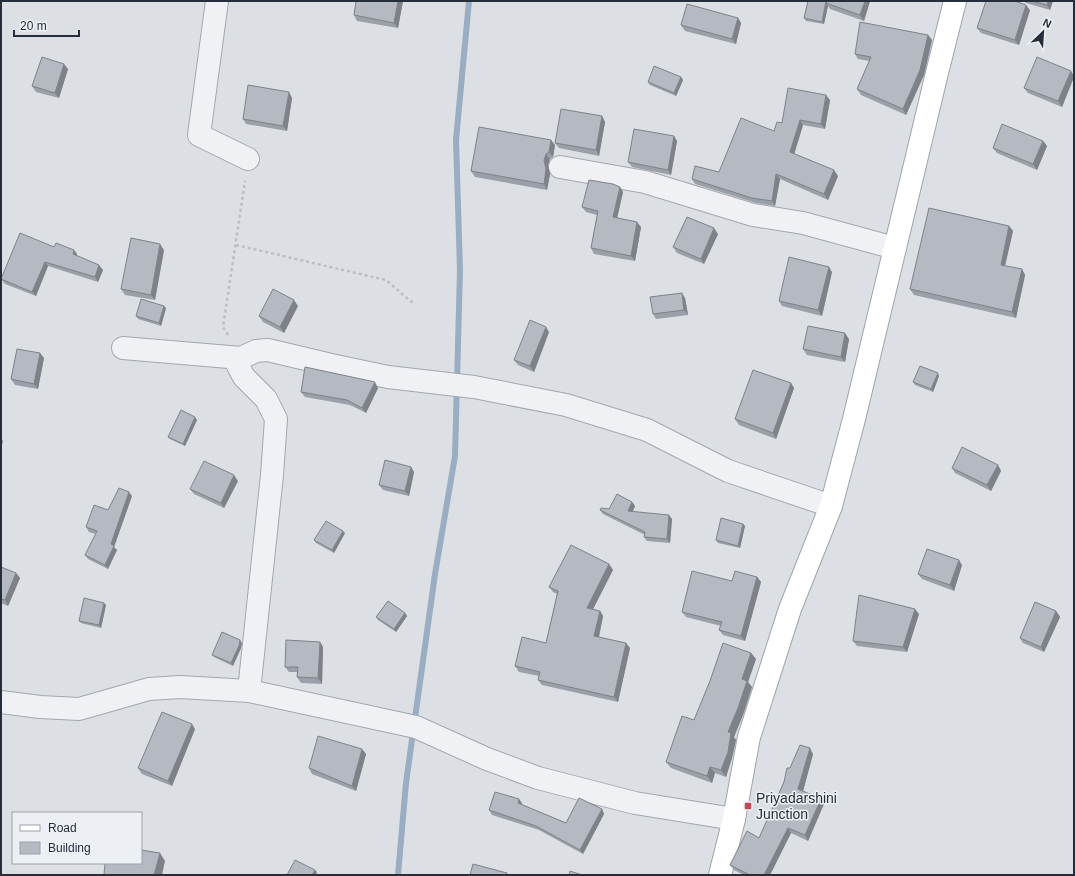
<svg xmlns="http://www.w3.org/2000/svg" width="1075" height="876" font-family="Arial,sans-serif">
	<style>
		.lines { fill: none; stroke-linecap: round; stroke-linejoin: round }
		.stream { stroke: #9aadc3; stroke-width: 6 }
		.minor-casing { stroke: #a2a7af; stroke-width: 24 }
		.major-casing { stroke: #9da4b0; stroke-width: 24 }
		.path { stroke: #bbbec4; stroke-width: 2.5; stroke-dasharray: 3 3; stroke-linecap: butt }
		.minor { stroke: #eff1f4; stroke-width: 22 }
		.major { stroke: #fff; stroke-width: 22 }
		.wall { fill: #9b9fa7 }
		.shaded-wall { fill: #7e8288 }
		.building { fill: #b4b9c2; stroke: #7e8288 }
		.poi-dot { fill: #c34958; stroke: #eceff3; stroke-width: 1.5 }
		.labels { text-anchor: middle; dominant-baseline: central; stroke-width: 3; stroke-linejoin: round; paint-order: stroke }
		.poi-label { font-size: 14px; fill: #272e3b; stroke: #eceff3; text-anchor: start }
	</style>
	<rect width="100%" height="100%" fill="#dce0e5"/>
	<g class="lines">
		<path class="stream" d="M398,875L406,783L435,574L455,456L460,270L456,140L469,1"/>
		<defs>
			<path id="minor" d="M217,1L199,135L248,159
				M560,167L645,182L753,215L803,223L895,248
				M123,348L241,358
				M249,691L272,475L276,419L266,399L244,377L238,366L241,358L256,351L268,350L331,365L388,377L474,387L566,405L647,430L728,471L831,506
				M1,702L40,707L79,709L149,689L180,687L249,691L416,727L487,759L538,778L635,803L734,819"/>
			<path id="major" d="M720,875L734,819L749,737L790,609L831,506L854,419L936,77L955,1"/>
		</defs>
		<use href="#minor" class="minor-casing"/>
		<use href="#major" class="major-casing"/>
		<path class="path" d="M236,245L386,280L414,304
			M228,335L223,327L245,181"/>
		<use href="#minor" class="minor"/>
		<use href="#major" class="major"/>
	</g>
	<path class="wall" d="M356,1H403L398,28L357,21L354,15Z
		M808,1H870L864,21L830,9L828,6L824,24L806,21L804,18Z
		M1024,1H1053L1050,10L1026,3Z
		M1030,10L1019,45L981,33L977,28Z
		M738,18L741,23L736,44L685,31L681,25Z
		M928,35L932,40L924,75L906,115L861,95L857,89L869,61L858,59L855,54Z
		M68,69L59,98L36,92L32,86Z
		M1074,76V77L1062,107L1028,93L1024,88Z
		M681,77L683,80L676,96L650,85L648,82Z
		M292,98L287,131L246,124L243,119Z
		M830,100L825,129L803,125L794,154L838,176L828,200L780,179L775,206L756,203L695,184L692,179L719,172L774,131L782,123Z
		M602,116L605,122L599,156L559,148L555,143Z
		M674,136L677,141L671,175L632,167L628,162Z
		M1043,141L1047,146L1037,170L997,153L993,148Z
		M555,145L553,157L550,159L548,165L550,174L547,190L475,177L471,171Z
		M620,187L623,192L617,218L641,227L635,261L594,254L591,248L597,215L586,212L582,207Z
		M1009,226L1013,231L1005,266L1022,269L1025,275L1016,318L914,295L910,289Z
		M718,234L704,264L677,253L673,247Z
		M54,247L77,254V256L103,270L98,282L48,266L36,296L5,284L1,279Z
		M164,250L155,300L125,295L121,289Z
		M832,272L822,316L782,306L779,301Z
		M685,298L688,315L656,319L653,314Z
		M298,306L284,333L263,322L259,316Z
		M166,308L161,326L138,319L136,316Z
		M549,332L534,372L518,365L514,360Z
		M849,339L845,362L807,355L803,349Z
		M44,358L38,389L15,385L11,379Z
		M939,376L933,392L915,385L913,382Z
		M791,383L794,388L776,439L739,425L735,419Z
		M378,388L366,413L350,405L305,397L301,392Z
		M197,420L185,446L170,439L168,437Z
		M998,465L1001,471L991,491L955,473L952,468Z
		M411,467L414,472L409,496L383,490L379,485Z
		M238,481L224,508L194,494L190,489Z
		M132,496L114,547L117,550L108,569L88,559L85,555L96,534L89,532L86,527L108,510Z
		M632,502L635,506L633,511L672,519L670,543L647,541L644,537L645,535L603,514L600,510L609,509Z
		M743,524L745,526L740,548L718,543L716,540Z
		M345,533L334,553L316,543L314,540Z
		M609,564L613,570L593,609L600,611L603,616L599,637L630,648L618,702L542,685L538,680L539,676L519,672L515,666L546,643L557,594L553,592L549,587Z
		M962,565L954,591L922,579L918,574Z
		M1,567L16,573L20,578L8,606L1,603Z
		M757,577L761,582L745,641L723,635L719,630L721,626L686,617L682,612L732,581Z
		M106,605L101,628L81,623L79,621Z
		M1056,611L1060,617L1044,652L1023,643L1020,638Z
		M405,613L407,616L396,632L378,620L376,617Z
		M919,614L907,652L857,646L853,641Z
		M320,642L323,647L322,684L301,683L297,677L298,672H289L285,667Z
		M242,643L241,648L233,666L214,657L212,655Z
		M751,653L756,659L748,682L752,687L743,715L734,737L736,740L732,758L726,777L715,773L712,783L671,768L666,762L694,720L710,681Z
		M195,729L172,786L142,774L138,768Z
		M362,749L366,754L356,791L312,774L309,768Z
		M813,754L803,791L821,799L824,804L808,841L791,833L770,875H744L734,870L730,865L759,838L790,768Z
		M522,803L521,804L566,823L602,809L604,814L583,854L539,830L492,815L489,810Z"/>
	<path class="shaded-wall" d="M398,1H403L398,28L394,23Z
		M826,1H828L826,3L828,6L824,24L822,22Z
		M865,1H870L864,21L860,15Z
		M1048,1H1053L1050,10L1047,5Z
		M1026,5L1030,10L1019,45L1015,40Z
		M738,18L741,23L736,44L732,39Z
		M928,35L932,40L924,75L906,115L903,109Z
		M64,64L68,69L59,98L55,93Z
		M1071,71L1074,76V77L1062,107L1058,101Z
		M681,77L683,80L676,96L674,93Z
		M289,92L292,98L287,131L283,126Z
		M826,95L830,100L825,129L821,124Z
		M602,116L605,122L599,156L596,150Z
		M800,120L803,125L793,158L790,152Z
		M674,136L677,141L671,175L668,170Z
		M551,140L555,145L553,157L549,152Z
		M1043,141L1047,146L1037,170L1033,164Z
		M546,154L550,159L548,165L550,174L547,190L544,184V160Z
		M834,170L838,176L828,200L824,194Z
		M776,174L780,179L775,206L772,201Z
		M620,187L623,192L616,223L613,217Z
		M637,222L641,227L635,261L631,256Z
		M1009,226L1013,231L1004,270L1001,265Z
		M714,228L718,234L704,264L701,259Z
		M160,244L164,250L155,300L151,295Z
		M74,250L77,254L76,259L73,254Z
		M45,262L48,266L36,296L32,292Z
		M99,265L103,270L98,282L95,277Z
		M829,267L832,272L822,316L818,310Z
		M1022,269L1025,275L1016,318L1012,312Z
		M682,293L685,298L688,315L684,310Z
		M294,300L298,306L284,333L280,327Z
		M164,306L166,308L161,326L159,323Z
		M546,327L549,332L534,372L530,366Z
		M845,333L849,339L845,362L841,357Z
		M40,353L44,358L38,389L34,384Z
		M938,373L939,376L933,392L931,389Z
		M375,382L378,388L366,413L362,408Z
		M791,383L794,388L776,439L773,433Z
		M195,417L197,420L185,446L183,444Z
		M1,439L3,441L1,448Z
		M998,465L1001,471L991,491L987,485Z
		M411,467L414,472L409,496L405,491Z
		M234,475L238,481L224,508L221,503Z
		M129,492L132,496L114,547L117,550L108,569L105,565L111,544Z
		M632,502L635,506L631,515L628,511Z
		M669,515L672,519L670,543L667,539Z
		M743,524L745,526L740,548L738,546Z
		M343,531L345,533L334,553L332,550Z
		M959,560L962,565L954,591L950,585Z
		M609,564L613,570L591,613L587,608Z
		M16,573L20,578L8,606L5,600Z
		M757,577L761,582L745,641L741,636Z
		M104,603L106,605L101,628L99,625Z
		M915,609L919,614L907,652L903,647Z
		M600,611L603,616L598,641L594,636Z
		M1056,611L1060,617L1044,652L1041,647Z
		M405,613L407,616L396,632L394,629Z
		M240,640L242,643L241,648L233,666L231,663Z
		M320,642L323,647L322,684L318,678Z
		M626,643L630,648L618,702L614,697Z
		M751,653L756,659L748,682L752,687L743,715L734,737L736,740L732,758L726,777L721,770L728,732L742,679Z
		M192,724L195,729L172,786L168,781Z
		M810,748L813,754L802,795L798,789Z
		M362,749L366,754L356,791L352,786Z
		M710,767L715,773L712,783L707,776Z
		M519,799L522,803L521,807L518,803Z
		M821,799L824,804L808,841L805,835Z
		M602,809L604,814L583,854L580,850Z
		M788,828L791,833L770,875H764Z
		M160,853L165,861L162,875H154Z
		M315,870L317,872L316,875H312Z"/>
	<path class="building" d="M356,1H398L394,23L354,15Z
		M808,1H826L822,22L804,18Z
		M827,1H865L860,15L826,3Z
		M986,1H1015L1026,5L1015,40L977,28Z
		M1032,1H1048L1047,5Z
		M687,4L738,18L732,39L681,25Z
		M860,22L928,35L920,70L903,109L857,89L871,57L855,54Z
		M42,57L64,64L55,93L32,86Z
		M1037,57L1071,71L1058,101L1024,88Z
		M654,66L681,77L674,93L648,82Z
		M248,85L289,92L283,126L243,119Z
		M788,88L826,95L821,124L800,120L790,152L834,170L824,194L776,174L772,201L752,198L692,179L695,166L719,172L741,118L774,131L777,122L782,123Z
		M561,109L602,116L596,150L555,143Z
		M1002,124L1043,141L1033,164L993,148Z
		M479,127L551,140L549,152L546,154L544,160L546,169L544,184L471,171Z
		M634,129L674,136L668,170L628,162Z
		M589,180L613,184L620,187L613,217L637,222L631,256L591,248L598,211L582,207Z
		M929,208L1009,226L1001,265L1022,269L1012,312L910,289Z
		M687,217L714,228L701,259L673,247Z
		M20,233L54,247L56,243L74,250L73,254L99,265L95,277L45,262L32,292L1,279Z
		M131,238L160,244L151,295L121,289Z
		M789,257L829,267L818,310L779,301Z
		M273,289L294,300L280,327L259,316Z
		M682,293L684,310L653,314L650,297Z
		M141,299L164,306L159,323L136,316Z
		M530,320L546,327L530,366L514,360Z
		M808,326L845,333L841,357L803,349Z
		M17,349L40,353L34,384L11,379Z
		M920,366L938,373L931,389L913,382Z
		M305,367L375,382L362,408L347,400L301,392Z
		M753,370L791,383L773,433L735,419Z
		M181,410L195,417L183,444L168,437Z
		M962,447L998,465L987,485L952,468Z
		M385,460L411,467L405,491L379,485Z
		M204,461L234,475L221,503L190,489Z
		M119,488L129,492L111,544L114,546L105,565L85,555L97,531L86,527L94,505L108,510Z
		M617,494L632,502L628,511L669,515L667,539L644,537L645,532L600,510L601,508L609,509Z
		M721,518L743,524L738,546L716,540Z
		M326,521L343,531L332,550L314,540Z
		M571,545L609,564L587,608L600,611L594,636L626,643L614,697L538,680L540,672L515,666L522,637L546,643L558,591L549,587Z
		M927,549L959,560L950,585L918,574Z
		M1,567L16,573L5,600L1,599Z
		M692,571L732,581L735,571L757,577L741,636L719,630L722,622L682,612Z
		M859,595L915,609L903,647L853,641Z
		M84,598L104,603L99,625L79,621Z
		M388,601L405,613L394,629L376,617Z
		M1035,602L1056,611L1041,647L1020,638Z
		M222,632L240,640L239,646L231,663L212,655Z
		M286,640L320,642L318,678L297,677L298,667H285Z
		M723,643L751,653L742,679L747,681L738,708L728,732L731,733L728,752L721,770L710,767L707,776L666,762L682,716L694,720L710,681Z
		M162,712L192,724L168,781L138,768Z
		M318,736L362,749L352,786L309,768Z
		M800,745L810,748L798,789L821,799L805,835L788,828L764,875H750L730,865L747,831L759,838L784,782L787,768H790Z
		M495,792L519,799L518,803L566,823L579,798L602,809L580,850L536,826L489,810Z
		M141,850L160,853L154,875H104L105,863H141Z
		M295,860L315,870L312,875H287Z
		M473,864L507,873V875H470Z
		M570,871L582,875H569Z"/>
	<rect class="poi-dot" x="744" y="802" width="8" height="8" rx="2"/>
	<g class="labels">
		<g class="poi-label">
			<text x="756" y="798">Priyadarshini<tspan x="756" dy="16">Junction</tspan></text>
		</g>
	</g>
	<rect width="1075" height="876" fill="none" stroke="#272e3b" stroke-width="4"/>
	<rect x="12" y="812" width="130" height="52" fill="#eceff3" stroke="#9da2a9"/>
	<rect x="20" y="825" width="20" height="6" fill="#ffffff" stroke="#9da2a9"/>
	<text x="48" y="832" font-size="12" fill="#272e3b">Road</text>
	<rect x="20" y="842" width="20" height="12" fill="#b4b9c2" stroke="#9da2a9"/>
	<text x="48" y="852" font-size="12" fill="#272e3b">Building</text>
	<g transform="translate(1043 32) rotate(25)" stroke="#eceff3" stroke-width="3" paint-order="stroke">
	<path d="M0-3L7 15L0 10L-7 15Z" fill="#272e3b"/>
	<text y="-6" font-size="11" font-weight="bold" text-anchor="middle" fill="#272e3b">N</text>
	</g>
	<path d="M14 30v6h65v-6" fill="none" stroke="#272e3b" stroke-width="2"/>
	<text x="20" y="30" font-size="12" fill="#272e3b" stroke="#eceff3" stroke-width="3" paint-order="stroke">20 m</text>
</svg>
